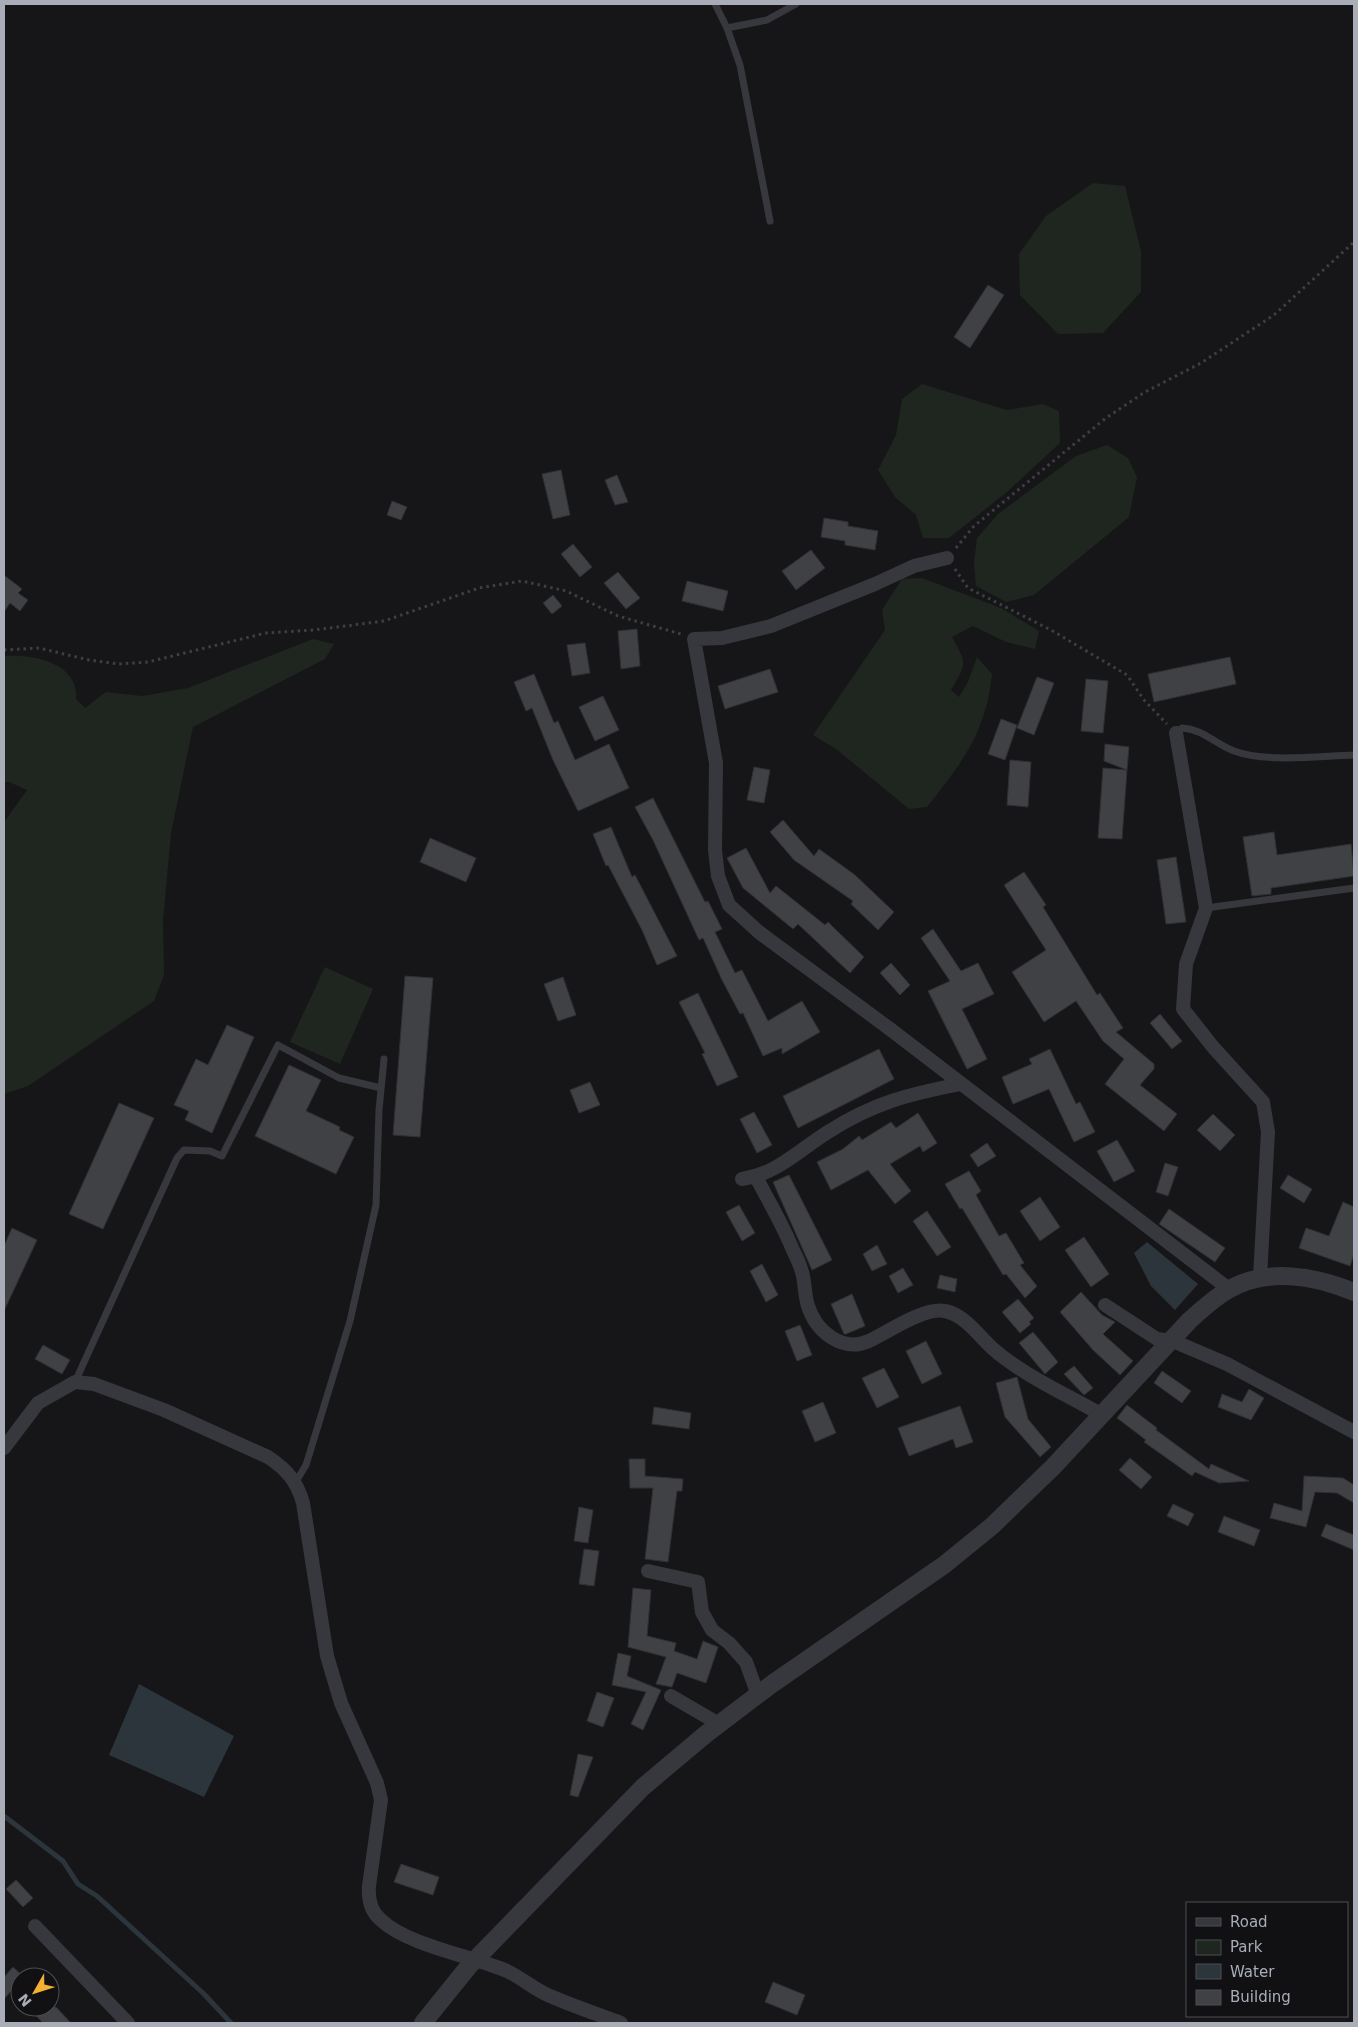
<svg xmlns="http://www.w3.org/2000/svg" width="1358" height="2027" font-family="'DejaVu Sans',sans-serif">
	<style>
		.green { fill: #1e261f }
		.water { fill: #2c353c }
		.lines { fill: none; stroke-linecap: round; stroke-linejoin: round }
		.stream { stroke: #2c353c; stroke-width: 5 }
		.building { fill: #404145; stroke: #303034 }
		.path { stroke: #3d3f44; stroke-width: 3; stroke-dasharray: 2.5 4; stroke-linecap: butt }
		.service { stroke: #37383d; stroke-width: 7 }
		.minor { stroke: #37383d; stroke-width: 14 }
		.tertiary { stroke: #37383d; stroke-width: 18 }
	</style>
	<rect width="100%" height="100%" fill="#161618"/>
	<path class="green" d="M1093,183L1125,186L1141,251V292L1103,333L1058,334L1020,295L1019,254L1046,216Z
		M922,384L1007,410L1043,404L1059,411L1060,443L1007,492L949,538H923L916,515L895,497L878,470L896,435L902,399Z
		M1107,445L1128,458L1137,477L1129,517L1034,595L1006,602L976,586L974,563L977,538L998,514L1076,456Z
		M922,578L1001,608L1039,631L1035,649L1006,642L973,626L952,637C967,664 967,663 951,690L959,697L968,682L977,657L992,674C986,732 963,762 927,807L909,809L836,749L813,735L885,630L882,610L902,579Z
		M313,639L334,644L325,659L193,727L171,833L163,921L164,975L154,1001L28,1086L4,1094V822L27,790L9,782H4V656C32,654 79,662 76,699L85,708L106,692L142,696L188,688Z
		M325,967L373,989L340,1064L290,1042Z"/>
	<path class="water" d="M1147,1242L1198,1284L1175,1310L1151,1286L1134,1253Z
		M139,1684L234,1736L204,1797L109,1755Z"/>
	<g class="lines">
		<path class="stream" d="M4,1816L63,1861L78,1884L97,1896L204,1994L231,2023"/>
	</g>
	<path class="building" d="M988,285L1004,295L970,348L954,337Z
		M561,470L570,515L553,519L542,474Z
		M617,475L628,502L615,505L605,480Z
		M392,501L407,507L401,520L387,515Z
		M824,518L848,522V526L878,531L875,550L845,545V541L821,537Z
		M573,544L592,567L580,577L561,554Z
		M811,550L825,568L796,590L782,571Z
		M618,572L640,598L626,609L604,583Z
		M4,575L22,589L18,593L28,600L20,611L10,603L4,612Z
		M687,581L728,591L723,611L682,601Z
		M553,595L562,606L552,614L543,603Z
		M637,629L640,666L621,669L618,631Z
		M585,643L590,673L572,676L567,645Z
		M1230,657L1236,684L1154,702L1148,674Z
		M770,669L778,692L725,709L718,686Z
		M534,674L554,723L558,721L575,760L609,744L629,788L578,811L553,760L532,708L526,711L514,682Z
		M1037,677L1054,683L1034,735L1017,728Z
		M1086,679L1108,681L1103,733L1081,731Z
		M603,696L619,730L595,741L579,707Z
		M1001,719L1017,725L1005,760L988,754Z
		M1105,744L1129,747L1127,770L1104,761Z
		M1010,760L1031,762L1028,807L1007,805Z
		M754,767L770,770L764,803L747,800Z
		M1103,768L1127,770L1122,839L1098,838Z
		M653,798L705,902L708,901L722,929L715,932L735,973L742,970L768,1021L802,1001L820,1032L782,1054V1048L763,1056L743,1013L740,1014L722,980L703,938L699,940L653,840L635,807Z
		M783,820L814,856L819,849L855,875L894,912L878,930L851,904L853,901L794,860L770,832Z
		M611,827L632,877L635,875L677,956L657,965L642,930L608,865L606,866L593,834Z
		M1274,832L1277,855L1351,844L1354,876L1271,888V894L1252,896L1243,837Z
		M430,838L476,858L466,882L420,862Z
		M746,848L770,893L776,886L825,925L828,922L864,957L850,973L798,924L793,929L743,888L727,858Z
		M1176,857L1186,922L1166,924L1157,860Z
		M1024,872L1046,905L1043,907L1097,995L1100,993L1123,1028L1116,1032L1154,1064V1069L1140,1085L1177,1114L1164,1131L1105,1084L1124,1059L1103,1041L1076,1001L1044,1022L1012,972L1046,950L1004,885Z
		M933,929L961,971L978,963L994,994L962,1009L987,1059L967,1069L928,991L950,981L921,938Z
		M891,963L910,985L900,995L880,973Z
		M405,976L433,978L420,1137L393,1135Z
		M563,977L576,1015L558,1021L544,984Z
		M698,993L738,1077L717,1086L702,1054L705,1053L679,1002Z
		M1160,1014L1182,1041L1172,1049L1150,1023Z
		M227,1025L254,1037L212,1133L185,1120L189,1111L174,1105L196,1059L208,1065Z
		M879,1049L894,1079L798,1128L783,1096Z
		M1050,1049L1076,1104L1080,1102L1095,1132L1074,1142L1049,1089L1013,1104L1002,1077L1032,1064L1029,1059Z
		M289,1065L321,1080L306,1111L340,1127L339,1130L354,1137L336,1174L255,1136Z
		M590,1082L600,1105L579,1113L570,1090Z
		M119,1103L154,1118L103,1229L69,1214Z
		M754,1112L772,1145L757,1153L740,1119Z
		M918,1113L937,1143L923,1152L920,1146L890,1164L911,1191L895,1204L868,1170L831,1190L817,1162L843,1149L859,1136L862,1140L891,1122L896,1128Z
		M1213,1114L1235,1135L1220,1151L1197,1130Z
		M1117,1140L1135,1171L1114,1182L1097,1151Z
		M987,1143L996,1156L978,1167L970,1155Z
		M1165,1163L1178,1167L1168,1196L1156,1192Z
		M969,1171L981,1191L976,1195L999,1236L1006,1233L1024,1263L1020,1265L1037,1286L1025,1298L1006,1274L1003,1275L962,1208L960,1209L945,1184Z
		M789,1175L832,1260L812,1270L773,1182Z
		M1288,1175L1312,1189L1304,1203L1280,1188Z
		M1040,1197L1060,1227L1040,1241L1020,1211Z
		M1343,1202L1354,1207V1254L1350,1266L1299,1248L1306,1228L1329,1236Z
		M739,1205L755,1233L742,1241L726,1212Z
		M1169,1209L1225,1248L1215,1262L1159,1224Z
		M927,1211L951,1247L937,1256L913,1221Z
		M12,1228L37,1240L4,1311V1246Z
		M1084,1237L1109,1274L1091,1287L1065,1250Z
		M877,1245L887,1264L872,1271L863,1254Z
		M762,1264L778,1295L766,1302L750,1271Z
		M903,1268L913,1285L898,1293L889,1276Z
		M940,1275L957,1279L955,1292L937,1288Z
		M1081,1292L1102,1315L1115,1322L1103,1334L1133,1361L1120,1375L1093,1350L1060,1312Z
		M852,1294L865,1326L846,1334H844L831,1304Z
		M1018,1299L1034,1318L1029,1322L1031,1324L1020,1333L1002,1312Z
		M800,1325L812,1355L797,1361L785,1331Z
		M1033,1332L1058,1362L1045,1374L1019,1343Z
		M926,1341L942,1374L922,1384L906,1351Z
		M43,1345L70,1360L62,1374L35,1359Z
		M1074,1366L1093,1388L1084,1395L1064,1374Z
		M884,1368L899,1397L877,1408L862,1378Z
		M1162,1371L1191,1391L1182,1403L1154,1383Z
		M1017,1377L1028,1419L1051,1447L1040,1457L1005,1417L996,1383Z
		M1249,1389L1264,1398L1251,1420L1218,1407L1222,1394L1242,1402Z
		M823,1402L836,1433L815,1442L802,1411Z
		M1127,1405L1157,1428L1156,1430L1209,1469L1211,1464L1249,1481L1219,1483L1195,1472L1192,1476L1144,1442L1146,1440L1117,1418Z
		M960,1406L973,1442L956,1448L953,1439L909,1456L898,1428Z
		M654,1407L691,1413L689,1429L652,1424Z
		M1130,1458L1152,1477L1141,1489L1119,1470Z
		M629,1459H645V1476L683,1479L682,1491H677L668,1562L645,1559L653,1488H630Z
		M1304,1476L1343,1478L1354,1485V1503L1337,1493L1315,1492L1306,1527L1270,1518L1274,1503L1302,1511Z
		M1173,1504L1194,1514L1188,1526L1167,1516Z
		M579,1507L593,1510L588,1543L574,1541Z
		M1224,1516L1260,1530L1254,1546L1218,1532Z
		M1326,1524L1354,1535V1550L1321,1536Z
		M584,1549L599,1551L594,1586L579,1584Z
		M633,1588L651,1590L647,1636L676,1643L674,1651L697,1659L703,1641L718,1647L706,1683L677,1673L672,1687L656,1684L666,1657L628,1647Z
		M618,1653L631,1656L627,1676L661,1690L643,1730L631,1724L646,1692L612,1685Z
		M597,1692L614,1698L603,1727L587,1721Z
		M578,1754L593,1757L578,1797L570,1795Z
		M401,1864L439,1877L433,1895L394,1882Z
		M16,1880L33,1898L23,1907L6,1889Z
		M13,1967L24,1977H20V1981L4,1999V1977Z
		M773,1982L805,1995L797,2015L765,2002Z
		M28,2007H56L71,2023H43Z"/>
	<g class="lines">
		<path class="path" d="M956,548L974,526L1106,418L1145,392L1201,363L1274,315L1354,242
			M955,569L968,588L1051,630L1127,675L1144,700L1167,724
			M4,650L39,648L89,660L119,664L148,662L266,633L314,630L384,621L479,588L522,581L566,591L618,616L681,634"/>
		<path class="service" d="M715,4L727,28
			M770,221L740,65L727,28L767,20L796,4
			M1176,733L1182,728C1203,729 1215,744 1234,751C1267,763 1319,756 1354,755
			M1206,908L1354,888
			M75,1382L177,1158L184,1150L210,1151L222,1156L278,1045L339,1078L381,1088
			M295,1483L306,1465L350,1321L376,1205L379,1110L384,1059"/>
		<path class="minor" d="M947,558L914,566L875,584L771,626L722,638L694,639L716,763L715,850L718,876L729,905L760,933L890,1029L1229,1289
			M1176,733L1206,908L1186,964L1183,1009L1213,1047L1263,1102L1268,1132L1260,1277
			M756,1177C768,1200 782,1223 792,1248C796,1256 801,1266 803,1276C805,1286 805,1297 808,1306C816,1331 842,1353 869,1341C888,1332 924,1307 945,1311C965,1315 978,1335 992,1348C1024,1376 1066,1394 1102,1415
			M742,1179C777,1174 799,1150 828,1132C873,1103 909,1094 961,1084
			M1105,1305L1157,1339L1173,1341L1227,1364L1354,1432
			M4,1448L38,1403L75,1382L94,1384L164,1410L268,1457C286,1469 297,1481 303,1503L327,1656L341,1703L377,1783L381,1800L369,1886C368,1899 370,1911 381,1920C407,1945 472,1956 507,1971C522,1978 535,1990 550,1996C573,2006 597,2014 621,2023
			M648,1571L698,1582L702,1612L712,1630L729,1643L746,1662L758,1695
			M671,1696L719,1724
			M35,1926L128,2023"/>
		<path class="tertiary" d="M423,2023L469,1966L643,1787L706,1734L772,1684L944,1565L992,1526L1053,1467L1189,1321C1201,1310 1214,1298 1228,1290C1267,1267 1315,1276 1354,1292"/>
	</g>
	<rect width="1358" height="2027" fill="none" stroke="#a8adb8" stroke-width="10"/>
	<rect x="1186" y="1902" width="162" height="115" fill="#111113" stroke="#4d4f55"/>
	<rect x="1196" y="1918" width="25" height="8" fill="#37383d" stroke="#4d4f55"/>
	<text x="1230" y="1927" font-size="15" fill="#a8adb8">Road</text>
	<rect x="1196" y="1940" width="25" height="15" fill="#1e261f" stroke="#4d4f55"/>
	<text x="1230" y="1952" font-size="15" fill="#a8adb8">Park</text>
	<rect x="1196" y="1964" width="25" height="15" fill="#2c353c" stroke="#4d4f55"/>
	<text x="1230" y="1977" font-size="15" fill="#a8adb8">Water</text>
	<rect x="1196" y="1990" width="25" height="15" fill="#404145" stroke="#4d4f55"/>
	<text x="1230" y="2002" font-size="15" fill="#a8adb8">Building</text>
	<g transform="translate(35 1992) rotate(231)"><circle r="24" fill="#111113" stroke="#4d4f55"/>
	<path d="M0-4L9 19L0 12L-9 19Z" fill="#f2b134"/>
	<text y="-8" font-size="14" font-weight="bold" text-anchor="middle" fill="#a8adb8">N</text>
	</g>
</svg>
